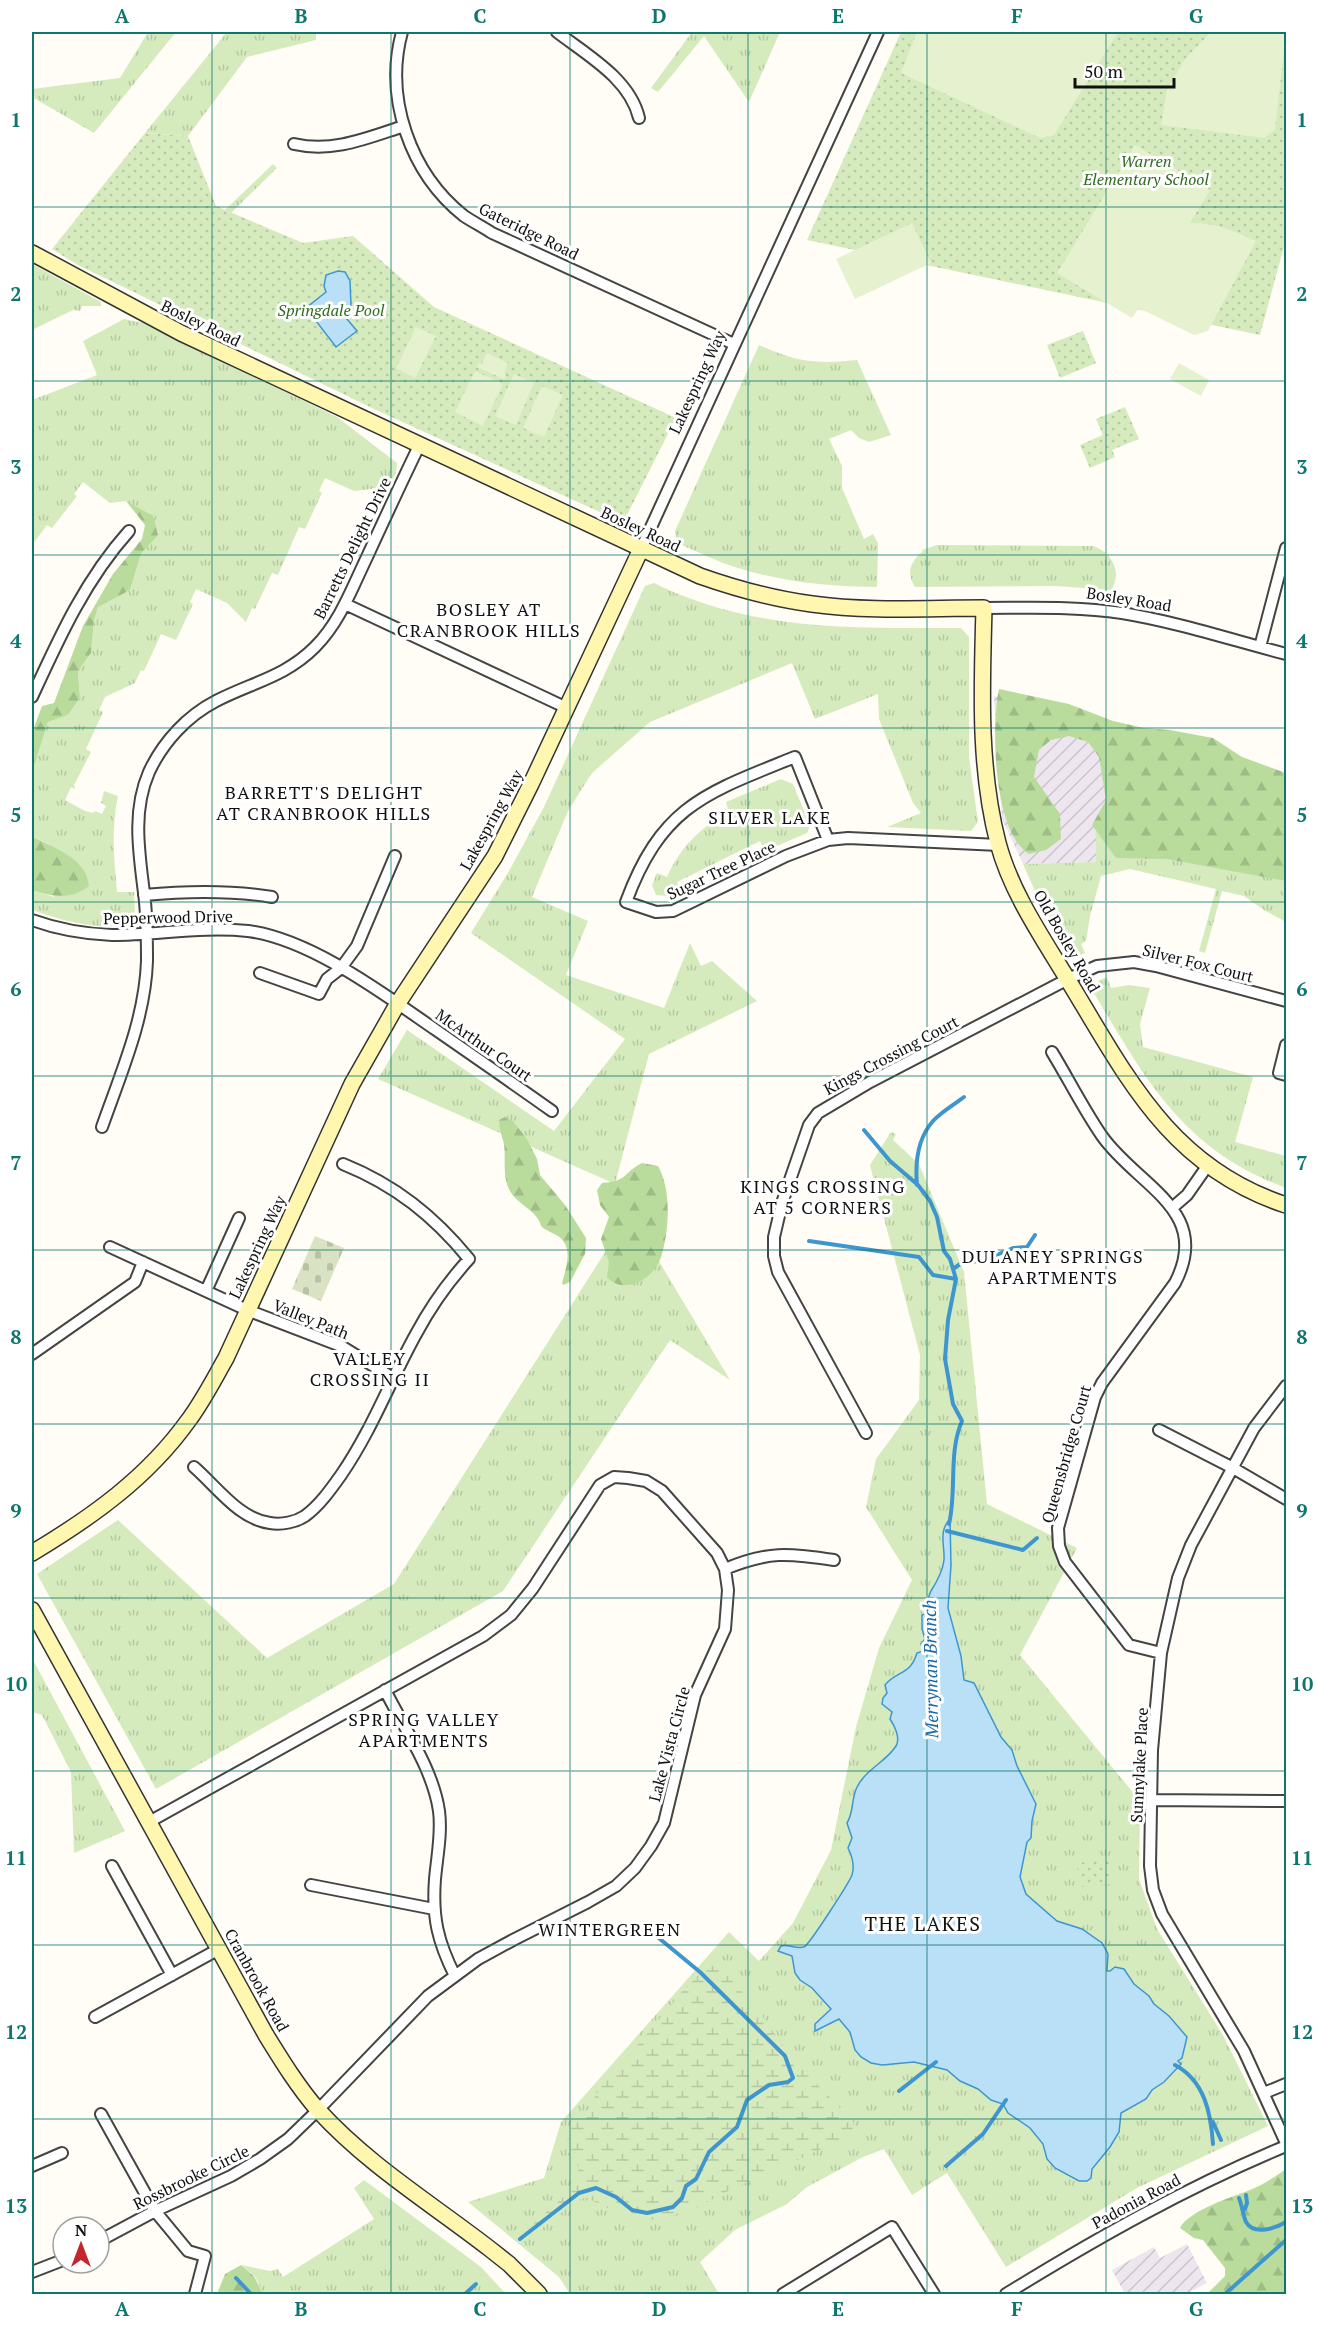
<svg xmlns="http://www.w3.org/2000/svg" width="1318" height="2326" font-family="'PT Serif',serif">
	<style>
		.industrial { fill: url(#industrial-furrows) }
		.grass { fill: url(#grass-tufts) }
		.forest { fill: url(#forest-firs) }
		.wetland { fill: url(#wetland-marsh) }
		.cemetery { fill: url(#cemetery-stones) }
		.park { fill: url(#park-dots) }
		.pitch { fill: #e6f2cf }
		.water { fill: #b9e0f7; stroke: #3f96cf; stroke-width: 1.5 }
		.lines { fill: none; stroke-linecap: round; stroke-linejoin: round }
		.stream { stroke: #3f96cf; stroke-width: 4 }
		.street-casing { stroke: #444; stroke-width: 14 }
		.secondary-casing { stroke: #333; stroke-width: 18 }
		.street { stroke: #fff; stroke-width: 10 }
		.secondary { stroke: #fff6b0; stroke-width: 15 }
		.grid { fill: none; stroke: #0f766e; stroke-width: 1.5; stroke-opacity: 0.55 }
		.labels { text-anchor: middle; dominant-baseline: central; stroke-width: 6; stroke-linejoin: round; paint-order: stroke }
		.park-label { font-size: 16px; font-style: italic; fill: #2f6b1f; stroke: #fff }
		.street-label { font-size: 16px; fill: #111; stroke: #fff }
		.neighbourhood-label { font-size: 18px; letter-spacing: 1.5px; fill: #111; stroke: #fff }
		.water-label { font-size: 18px; font-style: italic; fill: #1768a6; stroke: #fff }
		.quarter-label { font-size: 20px; letter-spacing: 1.5px; fill: #111; stroke: #fff }
		.neatline { fill: none; stroke: #0f766e; stroke-width: 2 }
		.grid-label { font-size: 20px; text-anchor: middle; font-weight: bold; fill: #0f766e }
	</style>
	<defs>
		<pattern id="industrial-furrows" width="10" height="10" patternUnits="userSpaceOnUse" patternTransform="scale(1.5)"><rect width="10" height="10" fill="#eee6ef"/><path d="M-1 1l2-2M0 10L10 0M9 11l2-2" fill="none" stroke="#cbc4cc"/></pattern>
		<pattern id="grass-tufts" width="24" height="20" patternUnits="userSpaceOnUse" patternTransform="scale(1.5)"><rect width="24" height="20" fill="#d5ebbd"/><path d="M3 7l-1-3M5 7V3M7 7l1-3M15 17l-1-3M17 17v-4M19 17l1-3" fill="none" stroke="#b6c8a1"/></pattern>
		<pattern id="forest-firs" width="22" height="20" patternUnits="userSpaceOnUse" patternTransform="scale(1.5)"><rect width="22" height="20" fill="#b9dc9c"/><path d="M5 1l3.5 6h-7zM16 11l3.5 6h-7z" fill="#9ebc85"/></pattern>
		<pattern id="wetland-marsh" width="20" height="14" patternUnits="userSpaceOnUse" patternTransform="scale(1.5)"><rect width="20" height="14" fill="#d5ebbd"/><path d="M1 5h8M5 5V1M11 12h8M15 12V8" fill="none" stroke="#b6c8a1"/></pattern>
		<pattern id="cemetery-stones" width="16" height="16" patternUnits="userSpaceOnUse" patternTransform="scale(1.5)"><rect width="16" height="16" fill="#d9e3c4"/><path d="M2 7V4a2 2 0 0 1 4 0v3zM10 15v-3a2 2 0 0 1 4 0v3z" fill="#b9c2a7"/></pattern>
		<pattern id="park-dots" width="8" height="8" patternUnits="userSpaceOnUse" patternTransform="scale(1.5)"><rect width="8" height="8" fill="#d5ebbd"/><path d="M2 2h.1M6 6h.1" fill="none" stroke="#b6c8a1" stroke-width="1.8" stroke-linecap="round"/></pattern>
	</defs>
	<rect width="100%" height="100%" fill="#fffdf5"/>
	<path class="industrial" d="M994,696L1131,733L1097,862L1023,864L1002,819Z
		M1187,2244L1207,2283L1186,2294H1125L1112,2270L1154,2247L1160,2258Z"/>
	<path class="grass" d="M148,32H176L94,133L32,97V89L120,78Z
		M227,32H316V40L247,57L188,136L145,133Z
		M692,32H780L749,102L704,36L658,92L651,88Z
		M273,164L277,168L231,213L225,210Z
		M32,264L101,302V306H82L80,311L73,310L32,330Z
		M124,319L143,323L337,417L397,463L396,473L385,495L371,489L354,491L325,478L319,491L322,493L305,529L299,527L278,575L272,573L255,609L252,608L246,622L227,603L196,589L190,602L193,604L176,640L161,634L144,671L141,670L135,683L105,697L99,710L103,712L86,749L91,752L74,785L75,789L71,787L65,800L85,811L93,813L95,811L102,814L106,806L101,803L104,791L118,796C111,828 114,859 117,892H134L135,917C116,938 55,918 32,910V890L54,897L49,844L32,837V773L48,722L68,715L80,698L78,671L91,653L94,621L98,606L130,590L141,554L158,534L126,501L110,503L83,482L74,494L77,496L52,528L47,525L32,545V400L97,375L83,341Z
		M759,345C798,363 816,364 857,360L891,435L869,442L859,438L851,430L829,439L842,466V488L864,539L873,534L878,543L877,587C830,587 783,582 738,568C717,562 697,551 677,543L675,531Z
		M937,545L1093,546C1112,552 1123,573 1111,590L1056,586L915,587C906,572 910,563 922,552V550Z
		M654,583C753,632 854,628 961,628L969,637V757L978,822L971,831L887,827L921,813L913,803L879,719L878,694L815,719L792,663L650,722L592,773L568,811L532,897L588,921L566,975L664,1008L690,943L701,966L712,961L757,1001L649,1054L615,1184L378,1079L407,1030L554,1131L625,1039L471,933L509,871L544,807L645,586Z
		M1286,775V922L1264,910L1244,896L1222,891L1205,953L1199,951L1216,889L1130,869L1101,876L1090,916L1086,941L1081,944L1085,953L1081,955L1069,952L1040,902L1023,864L1096,862V828Z
		M781,779L793,784L810,826L807,833L765,851L760,841L677,882L681,892L668,896L656,895L652,885L657,873L667,877C681,846 700,828 729,812L726,802Z
		M1107,977L1111,988L1129,985L1150,988L1140,1024L1143,1047L1253,1077L1235,1142L1286,1156V1188C1184,1150 1147,1082 1094,993L1098,981Z
		M891,1132L896,1134L893,1140L919,1164L964,1272L987,1504L1077,1548L1020,1655L1140,1801L1139,1879L1157,1929L1223,2035L1268,2126L1137,2188L1006,2267L947,2173L912,2195L884,2149L863,2157L807,2187L787,2204L735,2230L700,2262L719,2294H570L559,2277L468,2202L544,2178L561,2122L729,1932L759,1961L793,1923L831,1850L856,1727L879,1648L912,1580L866,1507L876,1459L919,1400L920,1355L870,1165Z
		M630,1213L730,1380L670,1340L503,1591L156,1789L37,1574L118,1520L267,1658L394,1584Z
		M32,1658L125,1831L74,1853L71,1772L42,1715L32,1712Z
		M364,2180L481,2267L506,2294H263L255,2276L241,2265L270,2271L278,2269L283,2277L374,2219L354,2188Z"/>
	<path class="forest" d="M126,501L153,516L158,535L141,554L130,590L98,607L94,621L91,653L78,671L80,698L68,715L48,722L32,773V733L42,706L54,703L83,626L113,574L142,539L145,525Z
		M999,689L1069,704L1113,721L1144,728L1170,730L1213,738L1242,757L1286,773V881L1167,859L1116,858L1092,825L1106,800L1099,757L1088,742L1069,736L1051,740L1039,750L1034,777L1060,814L1061,839L1046,850L1029,854C993,832 991,726 999,689Z
		M32,837C48,844 75,855 85,872C87,876 88,882 89,886C71,900 52,897 32,890Z
		M505,1117L512,1120L527,1139L537,1159L540,1175L565,1205L586,1238L585,1254L570,1282L563,1285L562,1283C566,1268 574,1247 558,1236C552,1232 546,1231 541,1226C538,1211 518,1205 510,1191C502,1178 506,1158 504,1144C502,1136 499,1129 499,1120Z
		M642,1163L658,1166C672,1190 669,1232 661,1257C654,1279 624,1296 607,1277L609,1262L601,1239L609,1217L600,1205L597,1190L602,1183C629,1181 622,1173 642,1163Z
		M1286,2169L1285,2294H1207L1225,2276V2268L1203,2240L1194,2238L1180,2228C1188,2211 1232,2197 1250,2190C1263,2185 1275,2177 1286,2169Z
		M241,2265L254,2276L263,2294H217L225,2274Z"/>
	<path class="wetland" d="M708,1965L723,1968L725,1973L757,2009L792,2058L854,2123L852,2131L835,2143L730,2190L696,2208L660,2219L648,2220L613,2211L585,2197L573,2203L535,2234L531,2236L527,2232L530,2227L563,2197L579,2180L578,2167L566,2148L569,2131L577,2117L590,2112L595,2096L611,2072L628,2056L679,1995Z"/>
	<path class="cemetery" d="M315,1236L344,1248L321,1301L292,1289Z"/>
	<path class="park" d="M901,32H1286V239L1260,335L807,240Z
		M145,133L188,136L216,206L303,243L353,236L434,307L676,418L625,519H615L374,409L78,265L52,249Z
		M1083,331L1096,363L1060,378L1047,345Z
		M1125,407L1139,439L1112,450L1115,457L1090,468L1080,445L1103,435L1096,419Z
		M1109,1860L1111,1884L1079,1887L1077,1863Z"/>
	<path class="pitch" d="M917,32H1118L1054,135L1040,138L901,73Z
		M1216,32H1286L1275,130L1264,138L1161,125L1167,90L1185,59L1210,33Z
		M1135,145L1210,190L1190,223C1215,222 1234,231 1256,241L1208,331L1194,335L1139,308L1132,318L1057,273Z
		M912,223L931,263L855,299L836,259Z
		M416,327L436,336L415,378L396,368Z
		M487,353L508,363L504,373L506,375L504,379L477,367L478,363L482,364Z
		M1179,363L1209,380L1201,396L1170,379Z
		M475,371L503,384L483,426L455,412Z
		M514,374L534,383L516,425L495,416Z
		M542,386L563,395L544,437L523,428Z"/>
	<path class="water" d="M338,271L345,272L350,281L351,305L341,312L357,331L336,347L306,308L326,292L324,286L326,275Z
		M950,1519L951,1565L948,1608L961,1656L964,1680L974,1683L1001,1737L1012,1750L1017,1766L1036,1804L1032,1821L1031,1838L1027,1842L1020,1877L1026,1894L1057,1921L1082,1929L1102,1943L1108,1954L1107,1971H1110L1115,1967L1124,1969L1134,1984L1149,1996L1154,2004L1169,2016L1187,2037L1182,2058L1178,2061L1181,2064L1164,2082L1152,2090L1146,2099L1121,2113L1119,2132L1110,2147L1092,2169L1091,2178L1087,2181H1079L1055,2168L1047,2159L1043,2144L1030,2128L1008,2113L1003,2104L991,2100L978,2089L960,2081L947,2070L914,2062L882,2065L871,2063L861,2057L855,2050L850,2032L839,2019L815,2031V2024L831,2009L812,1988L800,1980L795,1973L792,1956L778,1951L781,1946C788,1944 796,1949 804,1947C809,1945 849,1883 852,1875C855,1865 852,1856 848,1848L852,1838L847,1823C854,1812 851,1799 857,1787C867,1768 886,1762 896,1746C901,1738 894,1725 890,1719L892,1712L882,1704L883,1698L887,1693L885,1685C897,1670 910,1676 917,1653L923,1651L921,1644L925,1639L922,1629V1615L925,1614C927,1607 928,1596 931,1591C936,1583 943,1570 944,1560C945,1546 938,1531 950,1519Z"/>
	<g class="lines">
		<path class="stream" d="M864,1130L890,1161L918,1185L930,1201L937,1217L944,1251L950,1259L956,1279L948,1320L945,1359L953,1404L962,1421C948,1453 957,1491 949,1524
			M917,1185C915,1163 918,1138 933,1121C941,1112 955,1104 964,1097
			M809,1241L919,1257L933,1275L956,1279
			M953,1269L963,1262L982,1261L1013,1248L1027,1247L1035,1235
			M947,1531L1023,1550L1037,1538
			M1175,2065C1205,2081 1211,2114 1213,2144
			M899,2091L936,2062
			M1213,2122L1221,2140
			M946,2166L983,2134L1006,2100
			M1239,2198C1242,2205 1243,2215 1246,2222C1254,2236 1276,2228 1286,2222
			M1245,2209L1247,2203L1246,2195
			M520,2239L579,2193L596,2188L616,2197L632,2210L647,2213L673,2207L682,2198L686,2186L696,2179L709,2152L737,2127L747,2100L769,2085L788,2082L793,2078L785,2056L700,1972L643,1925
			M236,2278L251,2294
			M465,2294L476,2284
			M1225,2294L1286,2240"/>
		<defs>
			<path id="street" d="M402,32C384,98 410,173 464,216C473,222 483,227 492,233L734,344
				M557,32C587,55 630,79 639,118
				M294,144C333,153 367,138 404,126
				M641,549L878,32
				M345,604L567,708
				M984,608C1030,608 1076,606 1122,613C1177,622 1232,640 1286,654
				M1260,647L1286,548
				M32,697C59,638 85,580 129,531
				M828,840L786,856L673,911L656,912L626,902C662,805 706,793 795,757L828,840L848,838L999,845
				M144,895C188,891 229,890 272,897
				M32,920C57,929 85,934 112,935C157,935 203,926 248,931C311,939 385,995 436,1030C475,1057 514,1084 552,1111
				M260,973L319,994L327,979L341,968L357,946L395,856
				M1286,1045L1279,1073L1286,1075
				M1052,1052C1069,1080 1084,1110 1102,1136C1137,1186 1213,1210 1175,1283L1102,1383L1095,1397L1058,1528L1059,1546L1065,1562L1129,1645L1161,1653
				M102,1127C121,1073 145,1019 147,961C147,938 147,915 144,893C139,852 132,811 149,772C163,742 187,716 216,701C253,682 285,677 315,647C340,622 352,588 367,557C384,520 401,483 419,446
				M1172,1208L1187,1195L1208,1165
				M110,1247L247,1310L341,1346L393,1378
				M206,1291L239,1218
				M32,1354L135,1282L143,1262
				M1286,1386L1254,1428L1191,1545L1178,1578L1161,1653L1152,1750L1150,1866L1153,1890L1162,1914L1244,2051L1286,2143
				M1159,1430L1233,1468L1286,1499
				M866,1433L778,1272L774,1256V1237L782,1203L809,1125L818,1113L870,1082L1068,979L1097,966L1134,962L1156,966L1286,1001
				M194,1467C217,1487 239,1519 270,1523C282,1525 296,1522 305,1516C320,1505 331,1489 341,1475C372,1430 390,1381 416,1334C431,1306 448,1282 469,1259C434,1216 395,1185 343,1164
				M725,1569C768,1551 788,1553 834,1560
				M385,1690C404,1728 433,1769 439,1811C442,1834 437,1856 435,1879C432,1918 438,1942 455,1976
				M1151,1800L1286,1801
				M112,1866L172,1975
				M311,1885L434,1909
				M95,2017L219,1949
				M1264,2093L1286,2084
				M101,2114L155,2211L188,2251L205,2256L195,2294
				M32,2166L62,2153
				M99,2241L155,2211L231,2176L260,2159L288,2139L318,2110L428,1996L478,1959L513,1940L588,1902L616,1886L635,1868L651,1846L664,1823L695,1695L725,1629L728,1590L725,1569L717,1553L662,1491L646,1481L628,1478L614,1477L600,1485L533,1588L511,1615L483,1636L149,1822
				M32,2272L63,2260
				M783,2294L892,2227L934,2294
				M1006,2294C1097,2238 1187,2187 1286,2146"/>
			<path id="secondary" d="M32,253L181,333L700,576C737,589 774,599 812,604C869,612 927,608 984,608C982,686 978,766 998,843C1011,892 1042,937 1068,980C1127,1077 1170,1167 1286,1205
				M32,1553C92,1517 147,1478 188,1421C203,1401 214,1379 226,1358L352,1084L398,1003L495,856L531,784L641,549
				M32,1610L266,2035C282,2061 298,2087 318,2110C368,2165 432,2204 490,2249L509,2264L539,2294"/>
		</defs>
		<use href="#street" class="street-casing"/>
		<use href="#secondary" class="secondary-casing"/>
		<use href="#street" class="street"/>
		<use href="#secondary" class="secondary"/>
	</g>
	<path class="grid" d="M212,32V2294M391,32V2294M570,32V2294M748,32V2294M927,32V2294M1106,32V2294M32,207H1286M32,381H1286M32,555H1286M32,728H1286M32,902H1286M32,1076H1286M32,1250H1286M32,1424H1286M32,1598H1286M32,1771H1286M32,1945H1286M32,2119H1286"/>
	<g class="labels">
		<g class="park-label">
			<text x="1146" y="161">Warren<tspan x="1146" dy="18">Elementary School</tspan></text>
			<text x="331" y="310">Springdale Pool</text>
		</g>
		<g class="street-label">
			<text transform="translate(529 231) rotate(26)">Gateridge Road</text>
			<text transform="translate(201 323) rotate(26)">Bosley Road</text>
			<text transform="translate(697 382) rotate(-65)">Lakespring Way</text>
			<text transform="translate(641 529) rotate(25)">Bosley Road</text>
			<text transform="translate(352 548) rotate(-64)">Barretts Delight Drive</text>
			<text transform="translate(1129 599) rotate(9)">Bosley Road</text>
			<text transform="translate(491 820) rotate(-61)">Lakespring Way</text>
			<text transform="translate(721 870) rotate(-25)">Sugar Tree Place</text>
			<text transform="translate(168 917) rotate(-1)">Pepperwood Drive</text>
			<text transform="translate(1067 941) rotate(60)">Old Bosley Road</text>
			<text transform="translate(1198 963) rotate(14)">Silver Fox Court</text>
			<text transform="translate(484 1045) rotate(35)">McArthur Court</text>
			<text transform="translate(891 1055) rotate(-28)">Kings Crossing Court</text>
			<text transform="translate(257 1247) rotate(-65)">Lakespring Way</text>
			<text transform="translate(311 1319) rotate(22)">Valley Path</text>
			<text transform="translate(1066 1454) rotate(-74)">Queensbridge Court</text>
			<text transform="translate(669 1744) rotate(-75)">Lake Vista Circle</text>
			<text transform="translate(1139 1765) rotate(-87)">Sunnylake Place</text>
			<text transform="translate(257 1980) rotate(61)">Cranbrook Road</text>
			<text transform="translate(191 2177) rotate(-26)">Rossbrooke Circle</text>
			<text transform="translate(1136 2201) rotate(-28)">Padonia Road</text>
		</g>
		<g class="neighbourhood-label">
			<text x="489" y="609">BOSLEY AT<tspan x="489" dy="21">CRANBROOK HILLS</tspan></text>
			<text x="324" y="792">BARRETT'S DELIGHT<tspan x="324" dy="21">AT CRANBROOK HILLS</tspan></text>
			<text x="770" y="817">SILVER LAKE</text>
			<text x="823" y="1186">KINGS CROSSING<tspan x="823" dy="21">AT 5 CORNERS</tspan></text>
			<text x="1053" y="1256">DULANEY SPRINGS<tspan x="1053" dy="21">APARTMENTS</tspan></text>
			<text x="370" y="1358">VALLEY<tspan x="370" dy="21">CROSSING II</tspan></text>
			<text x="424" y="1719">SPRING VALLEY<tspan x="424" dy="21">APARTMENTS</tspan></text>
			<text x="610" y="1929">WINTERGREEN</text>
		</g>
		<g class="water-label">
			<text transform="translate(930 1669) rotate(-91)">Merryman Branch</text>
		</g>
		<g class="quarter-label">
			<text x="923" y="1923">THE LAKES</text>
		</g>
	</g>
	<rect width="1318" height="2326" fill="none" stroke="#ffffff" stroke-width="66"/>
	<g transform="translate(81 2245)"><circle r="28" fill="#ffffff" stroke="#a0a0a0" stroke-width="1.5"/>
	<path d="M0-4.5L10 22L0 15L-10 22Z" fill="#c4262e"/>
	<text y="-9" font-size="16" font-weight="bold" text-anchor="middle" fill="#111111">N</text>
	</g>
	<path d="M1075 78v9h99v-9" fill="none" stroke="#111111" stroke-width="3"/>
	<text x="1084" y="78" font-size="18" fill="#111111" stroke="#ffffff" stroke-width="4.5" paint-order="stroke">50 m</text>
	<rect x="33" y="33" width="1252" height="2260" class="neatline"/>
	<g class="grid-label">
		<text x="122" y="23">A</text>
		<text x="301" y="23">B</text>
		<text x="480" y="23">C</text>
		<text x="659" y="23">D</text>
		<text x="838" y="23">E</text>
		<text x="1017" y="23">F</text>
		<text x="1196" y="23">G</text>
		<text x="16" y="127">1</text>
		<text x="1302" y="127">1</text>
		<text x="16" y="301">2</text>
		<text x="1302" y="301">2</text>
		<text x="16" y="474">3</text>
		<text x="1302" y="474">3</text>
		<text x="16" y="648">4</text>
		<text x="1302" y="648">4</text>
		<text x="16" y="822">5</text>
		<text x="1302" y="822">5</text>
		<text x="16" y="996">6</text>
		<text x="1302" y="996">6</text>
		<text x="16" y="1170">7</text>
		<text x="1302" y="1170">7</text>
		<text x="16" y="1344">8</text>
		<text x="1302" y="1344">8</text>
		<text x="16" y="1518">9</text>
		<text x="1302" y="1518">9</text>
		<text x="16" y="1691">10</text>
		<text x="1302" y="1691">10</text>
		<text x="16" y="1865">11</text>
		<text x="1302" y="1865">11</text>
		<text x="16" y="2039">12</text>
		<text x="1302" y="2039">12</text>
		<text x="16" y="2213">13</text>
		<text x="1302" y="2213">13</text>
		<text x="122" y="2316">A</text>
		<text x="301" y="2316">B</text>
		<text x="480" y="2316">C</text>
		<text x="659" y="2316">D</text>
		<text x="838" y="2316">E</text>
		<text x="1017" y="2316">F</text>
		<text x="1196" y="2316">G</text>
	</g>
</svg>
